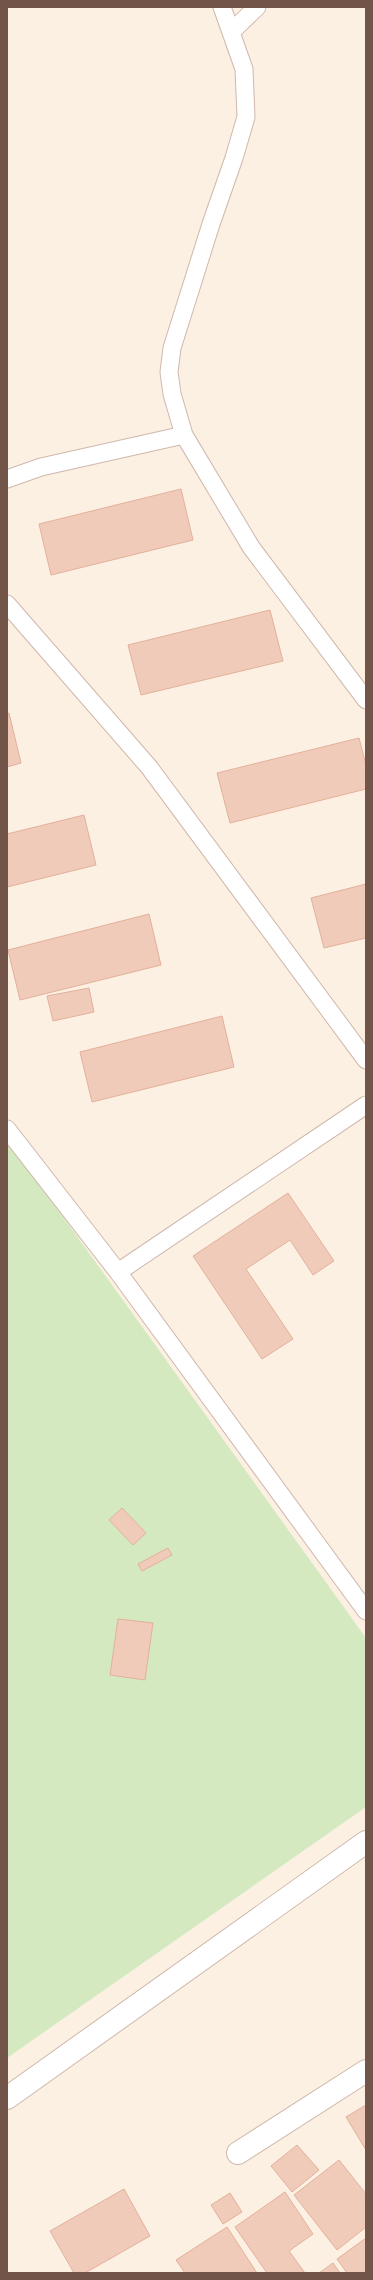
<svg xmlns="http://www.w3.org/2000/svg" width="373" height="2280" font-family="Manrope,sans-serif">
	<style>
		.green { fill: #d5e9c1 }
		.building { fill: #f1cbba; stroke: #e3b09b }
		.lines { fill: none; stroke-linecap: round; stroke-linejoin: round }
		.lane-casing { stroke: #cfb8ac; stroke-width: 19 }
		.street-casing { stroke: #cfb8ac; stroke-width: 24 }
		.lane { stroke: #fff; stroke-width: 17 }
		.street { stroke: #fff; stroke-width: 22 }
	</style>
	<rect width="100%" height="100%" fill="#fcf0e2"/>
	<path class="green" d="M7,1139L366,1638V1807L7,2058Z"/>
	<path class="building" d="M181,489L193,540L51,575L39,524Z
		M270,610L283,661L141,695L128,645Z
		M9,713L21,763L7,767V714Z
		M359,738L366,765V789L230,823L217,773Z
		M84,815L96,865L7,887V834Z
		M366,884V938L324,948L311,898Z
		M149,914L161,965L20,1000L8,950Z
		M89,988L94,1012L53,1021L47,996Z
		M222,1016L234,1067L92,1102L80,1052Z
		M288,1193L334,1261L313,1275L290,1240L246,1269L293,1339L262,1359L193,1256Z
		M122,1508L146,1533L133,1545L109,1520Z
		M168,1548L172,1555L142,1571L138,1564Z
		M118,1619L153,1623L145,1680L110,1675Z
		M366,2105V2150L346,2117Z
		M297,2145L319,2170L292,2192L271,2166Z
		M339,2160L366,2194V2227L337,2250L294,2195Z
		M124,2189L150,2236L85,2273H74L50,2231Z
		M285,2192L313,2234L289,2251L305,2273H267L235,2227Z
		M230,2193L242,2212L223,2224L211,2205Z
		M227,2227L257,2273H185L176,2260Z
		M366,2238V2273H347L337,2259Z
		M333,2263L340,2273H319Z"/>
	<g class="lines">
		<defs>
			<path id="lane" d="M222,7L244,69L246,117L234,158L211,224L172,348L169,372L172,394L184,435L251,547L366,700
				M231,32L257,7
				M7,479L41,467L184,435
				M7,604L149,767L366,1060
				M7,1129L118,1272L366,1611
				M118,1272L366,1105"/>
			<path id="street" d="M7,2098L366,1842
				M238,2153L366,2071"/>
		</defs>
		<use href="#lane" class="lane-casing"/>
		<use href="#street" class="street-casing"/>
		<use href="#lane" class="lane"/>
		<use href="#street" class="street"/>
	</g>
	<rect width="373" height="2280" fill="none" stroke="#735449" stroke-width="16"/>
</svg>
